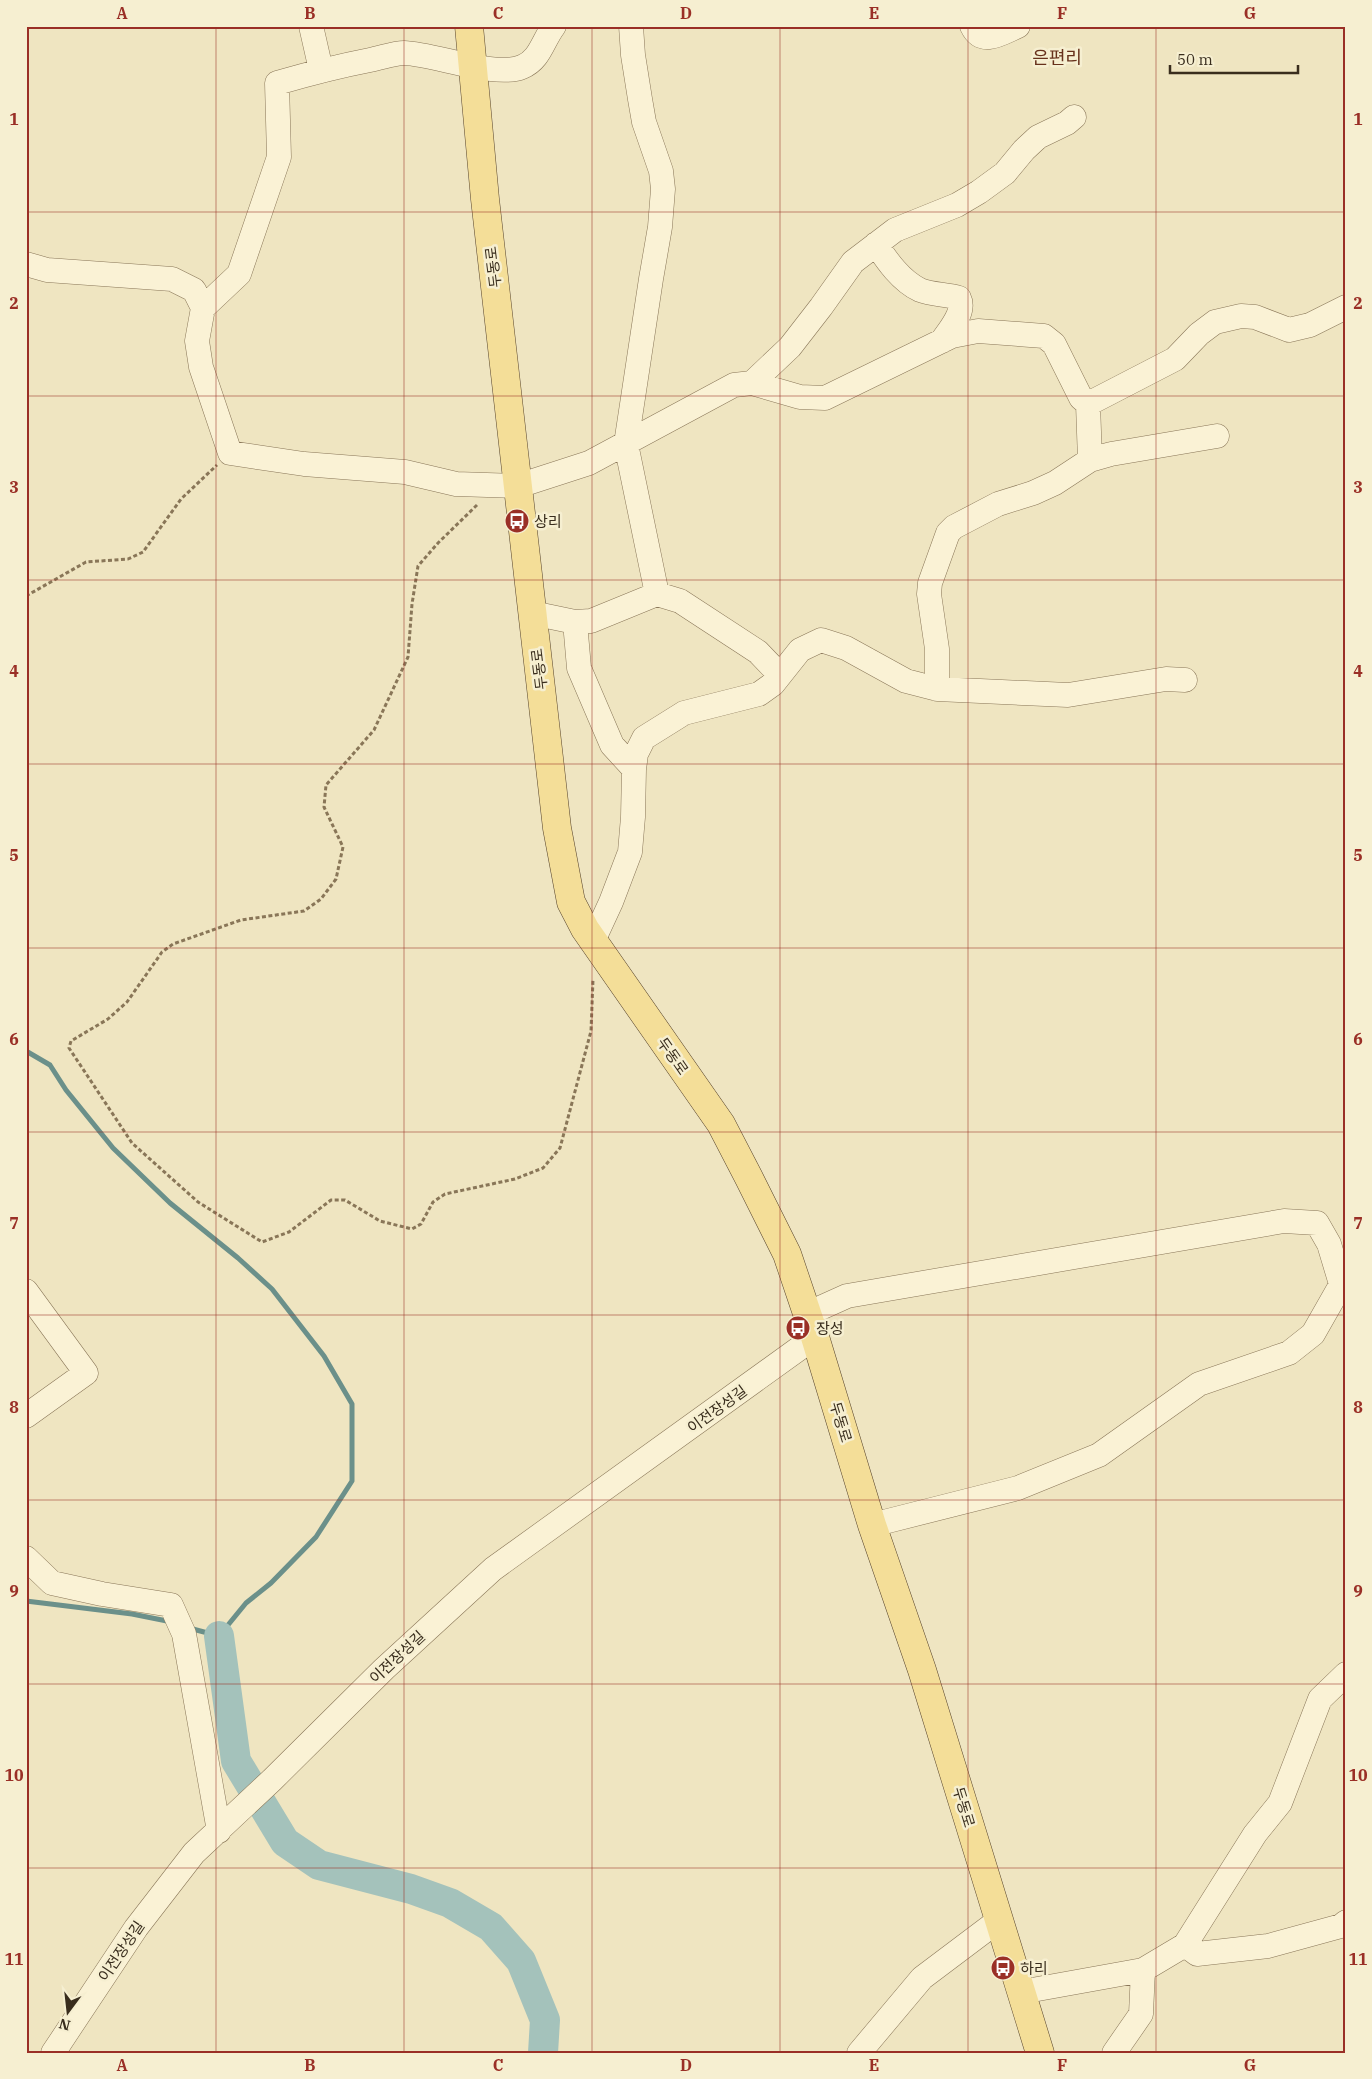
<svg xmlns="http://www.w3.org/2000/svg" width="1372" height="2079" font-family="'IBM Plex Serif','Noto Sans KR',serif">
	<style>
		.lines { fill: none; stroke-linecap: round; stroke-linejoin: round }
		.stream { stroke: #6b908a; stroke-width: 5 }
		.river { stroke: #a4c2bb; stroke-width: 30 }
		.minor-casing { stroke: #897658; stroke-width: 25 }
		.major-casing { stroke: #57442d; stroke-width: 29 }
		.path { stroke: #897658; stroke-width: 3; stroke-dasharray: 4 2.5; stroke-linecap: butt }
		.minor { stroke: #faf2d5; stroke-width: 24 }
		.major { stroke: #f4de98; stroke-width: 28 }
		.grid { fill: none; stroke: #9a2f26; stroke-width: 1; stroke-opacity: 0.55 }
		.labels { text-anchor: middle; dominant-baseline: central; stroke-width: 5; stroke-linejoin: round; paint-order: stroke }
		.street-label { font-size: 15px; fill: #392d1d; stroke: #f6efd1 }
		.poi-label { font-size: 15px; fill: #392d1d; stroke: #f6efd1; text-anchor: start }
		.quarter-label { font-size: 18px; fill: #67311b; stroke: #f6efd1 }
		.neatline { fill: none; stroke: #9a2f26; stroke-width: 2 }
		.grid-label { font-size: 16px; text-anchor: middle; font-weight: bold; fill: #9a2f26 }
	</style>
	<rect width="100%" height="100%" fill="#efe5c1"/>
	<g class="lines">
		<path class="stream" d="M26,1051L50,1065L66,1090L113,1148L170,1203L238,1258L272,1289L324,1356L352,1404V1481L316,1537L271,1583L246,1603L219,1636L189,1628
			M26,1601L132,1614L172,1622"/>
		<path class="river" d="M219,1636L236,1761L285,1842L319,1865L411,1889L450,1903L491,1927L521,1961L545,2020L543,2053"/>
		<defs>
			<path id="minor" d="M311,26L321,70
				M554,26C543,40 540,60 522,67C495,78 435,54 404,53C394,53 381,58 370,60C339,66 308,74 277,83L279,157L239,274L203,308L197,341L201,367L230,453L304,464L405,472L456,484L518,486L589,463L734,385L752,383L800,397L825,398L952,336L978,331L1044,336L1054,344L1081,398L1088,404L1175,359L1199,334L1215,322L1241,316L1255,317L1289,330L1310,325L1346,307
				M631,26L633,55L640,99L644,122L661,171L663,189L660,227L651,279L626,444L657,594
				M972,26C982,47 1002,33 1018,26
				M876,244C887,261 901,281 920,290C932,295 947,294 959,298C966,312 949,330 942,341
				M26,264L47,270L172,279L194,290L203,308
				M752,383L790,347L821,307L853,262L895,230L957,205L979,192L1005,173L1024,150L1038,137L1067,123L1074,117
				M1088,404L1090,460
				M532,613L575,622L591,621L657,594L680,601L758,652L780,675
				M575,622L579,668L612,745L634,769
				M937,689V649L929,594L930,583L948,533L954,527L998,504L1033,493L1055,483L1090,460L1111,454L1217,436
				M593,941L611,902L630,852L633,817L634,769L636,754L644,738L684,713L759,694L773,684L800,650L821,640L846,648L906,681L937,689L1068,695L1166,679L1185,680
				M26,1291L86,1373L26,1416
				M807,1314L847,1296L1284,1221L1317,1223L1329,1244L1341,1284
				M872,1525L1018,1488L1099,1455L1199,1384L1289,1353L1313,1334L1346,1276
				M26,1558L52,1583L102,1594L171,1605L184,1634L219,1831
				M1185,1945L1197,1954L1268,1946L1341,1926L1346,1922
				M1021,1992L1143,1970L1185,1945L1255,1834L1280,1803L1320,1699L1346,1674
				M53,2053L136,1928L194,1853L272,1780L384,1669L493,1569L815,1337
				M859,2053L922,1978L999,1920
				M1114,2053L1141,2014L1143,1970"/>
			<path id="major" d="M469,26L485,199L557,828L571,902L585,929L721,1124L749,1178L787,1254L815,1337L872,1525L922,1670L1040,2053"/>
		</defs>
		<use href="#minor" class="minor-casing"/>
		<use href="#major" class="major-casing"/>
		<path class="path" d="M477,505L438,543L418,566L412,604L408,657L374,730L326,785L324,807L343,847L336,879L321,899L304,911L241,920L173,944L162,952L127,1002L108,1019L71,1041L69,1048L132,1143L198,1202L262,1242L289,1232L331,1200H345L380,1221L412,1229L421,1224L433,1202L445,1194L515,1179L543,1168L560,1148L591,1031L593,979
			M26,596L86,562L128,559L143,552L181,499L217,465"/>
		<use href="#minor" class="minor"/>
		<use href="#major" class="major"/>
	</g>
	<path class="grid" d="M216,26V2053M404,26V2053M592,26V2053M780,26V2053M968,26V2053M1156,26V2053M26,212H1346M26,396H1346M26,580H1346M26,764H1346M26,948H1346M26,1132H1346M26,1315H1346M26,1500H1346M26,1684H1346M26,1868H1346"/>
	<defs>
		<symbol id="bus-disc" viewBox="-11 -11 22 22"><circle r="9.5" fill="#9a2f26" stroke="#f6efd1"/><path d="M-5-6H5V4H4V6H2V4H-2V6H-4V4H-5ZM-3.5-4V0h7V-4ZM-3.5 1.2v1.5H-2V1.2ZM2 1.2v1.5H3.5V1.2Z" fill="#fff"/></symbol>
	</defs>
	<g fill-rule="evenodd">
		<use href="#bus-disc" x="503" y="507" width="28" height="28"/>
		<use href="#bus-disc" x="784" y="1314" width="28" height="28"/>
		<use href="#bus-disc" x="989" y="1954" width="28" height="28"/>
	</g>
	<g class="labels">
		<g class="street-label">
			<text transform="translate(493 267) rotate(-97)">두동로</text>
			<text transform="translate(539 669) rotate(-97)">두동로</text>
			<text transform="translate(673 1056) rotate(55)">두동로</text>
			<text transform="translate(717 1409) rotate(-36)">이전장성길</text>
			<text transform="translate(841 1422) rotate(73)">두동로</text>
			<text transform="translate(397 1657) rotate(-43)">이전장성길</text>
			<text transform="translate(964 1807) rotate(73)">두동로</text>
			<text transform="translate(121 1951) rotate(-56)">이전장성길</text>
		</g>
		<g class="poi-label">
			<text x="534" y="521">상리</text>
			<text x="816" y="1328">장성</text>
			<text x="1020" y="1968">하리</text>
		</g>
		<g class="quarter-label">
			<text x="1057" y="57">은편리</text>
		</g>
	</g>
	<rect width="1372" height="2079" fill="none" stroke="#f6efd1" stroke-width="55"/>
	<g transform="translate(68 2012) rotate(195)" stroke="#f6efd1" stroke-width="4" paint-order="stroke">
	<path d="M0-4L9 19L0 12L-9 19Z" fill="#392d1d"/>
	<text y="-8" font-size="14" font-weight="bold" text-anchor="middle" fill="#392d1d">N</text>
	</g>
	<path d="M1170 65v8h128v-8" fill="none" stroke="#392d1d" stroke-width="2.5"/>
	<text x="1177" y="65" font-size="15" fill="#392d1d" stroke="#f6efd1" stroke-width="4" paint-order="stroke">50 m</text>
	<rect x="28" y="28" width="1316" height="2024" class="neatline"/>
	<g class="grid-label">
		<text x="122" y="19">A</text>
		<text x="310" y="19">B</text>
		<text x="498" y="19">C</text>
		<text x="686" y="19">D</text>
		<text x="874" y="19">E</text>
		<text x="1062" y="19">F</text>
		<text x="1250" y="19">G</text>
		<text x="14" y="125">1</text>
		<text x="1358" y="125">1</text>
		<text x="14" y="309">2</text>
		<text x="1358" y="309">2</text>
		<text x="14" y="493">3</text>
		<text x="1358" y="493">3</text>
		<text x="14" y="677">4</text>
		<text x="1358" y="677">4</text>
		<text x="14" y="861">5</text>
		<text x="1358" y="861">5</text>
		<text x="14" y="1045">6</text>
		<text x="1358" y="1045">6</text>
		<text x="14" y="1229">7</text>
		<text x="1358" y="1229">7</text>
		<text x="14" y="1413">8</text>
		<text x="1358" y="1413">8</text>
		<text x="14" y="1597">9</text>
		<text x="1358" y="1597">9</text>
		<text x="14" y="1781">10</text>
		<text x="1358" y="1781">10</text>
		<text x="14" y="1965">11</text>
		<text x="1358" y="1965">11</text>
		<text x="122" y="2071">A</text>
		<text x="310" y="2071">B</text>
		<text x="498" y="2071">C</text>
		<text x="686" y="2071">D</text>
		<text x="874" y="2071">E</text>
		<text x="1062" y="2071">F</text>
		<text x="1250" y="2071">G</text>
	</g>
</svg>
